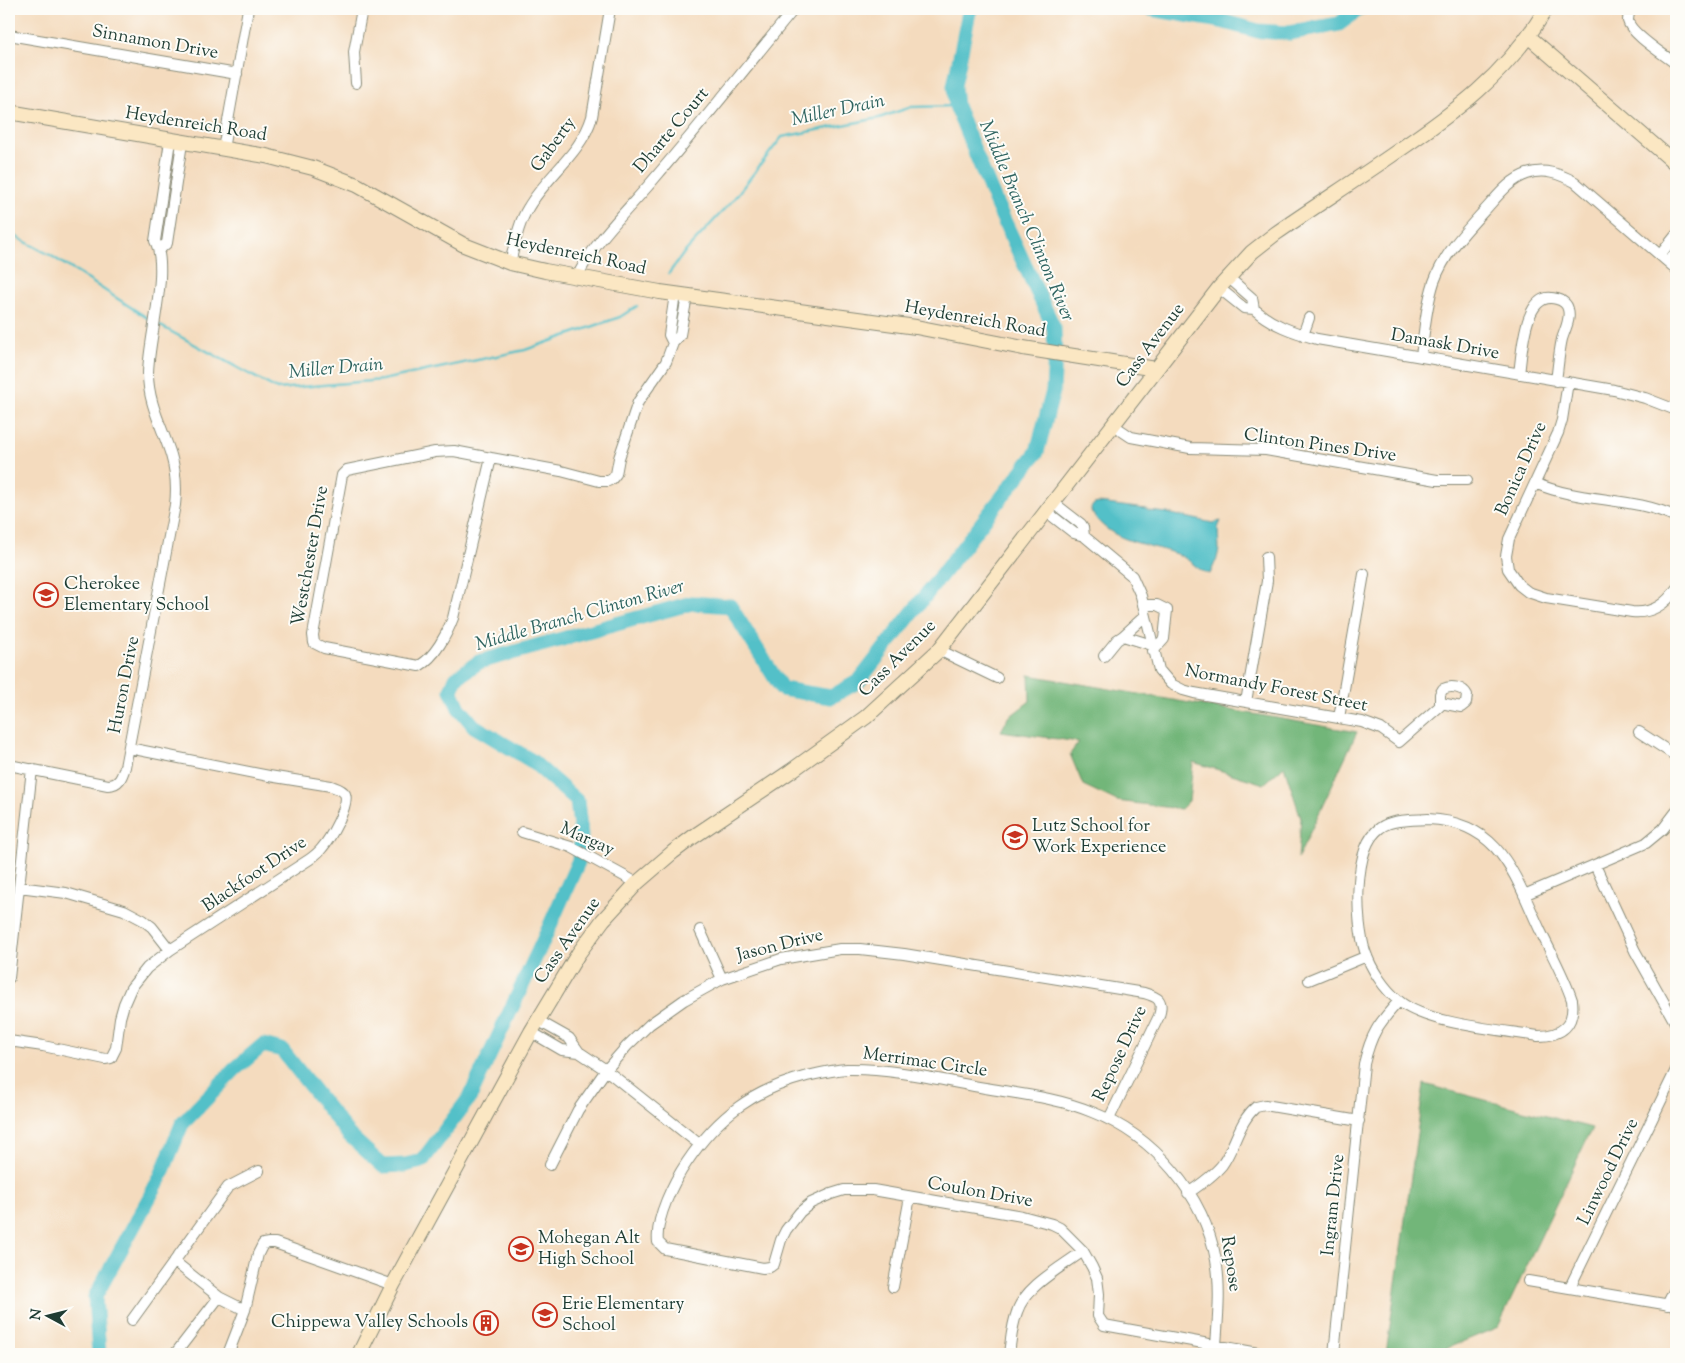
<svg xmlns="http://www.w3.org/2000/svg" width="1685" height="1363" font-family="'Sorts Mill Goudy',serif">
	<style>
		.forest { fill: #72b679; stroke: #487a56 }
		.water { fill: #52c0c8; stroke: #387e7e }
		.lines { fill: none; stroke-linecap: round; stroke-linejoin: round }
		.stream { stroke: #52c0c8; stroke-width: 2.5 }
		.river { stroke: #52c0c8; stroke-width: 15 }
		.street-casing { stroke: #8a8c79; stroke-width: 12 }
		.secondary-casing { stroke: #8a8c79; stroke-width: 16 }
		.street { stroke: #fff; stroke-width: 10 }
		.secondary { stroke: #fbe7c3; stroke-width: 14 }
		.labels { text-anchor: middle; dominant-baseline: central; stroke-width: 4; stroke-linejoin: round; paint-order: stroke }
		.street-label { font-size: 18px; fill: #1f3d34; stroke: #fdfcf7 }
		.poi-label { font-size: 18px; fill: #1f3d34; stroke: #fdfcf7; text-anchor: start }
		.water-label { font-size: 19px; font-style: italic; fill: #2e6460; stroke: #fdfcf7 }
	</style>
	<rect width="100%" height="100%" fill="#fdfcf7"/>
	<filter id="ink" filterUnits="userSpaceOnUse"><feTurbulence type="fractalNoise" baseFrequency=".02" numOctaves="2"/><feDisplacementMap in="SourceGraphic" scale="10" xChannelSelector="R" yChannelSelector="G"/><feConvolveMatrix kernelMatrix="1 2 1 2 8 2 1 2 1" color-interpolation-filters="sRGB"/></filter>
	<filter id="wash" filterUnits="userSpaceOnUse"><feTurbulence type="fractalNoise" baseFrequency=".0096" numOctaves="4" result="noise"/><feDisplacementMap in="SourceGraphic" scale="20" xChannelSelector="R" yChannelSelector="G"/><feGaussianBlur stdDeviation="1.12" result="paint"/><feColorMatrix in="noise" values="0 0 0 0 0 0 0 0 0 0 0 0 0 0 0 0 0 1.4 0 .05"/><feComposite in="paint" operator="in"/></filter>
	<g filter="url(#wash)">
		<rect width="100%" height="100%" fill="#f4dbbe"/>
		<path class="forest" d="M1029,675L1357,732L1298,858L1301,818L1284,766L1264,784L1193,762L1189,801L1181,809L1117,801L1083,785L1070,754L1079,742L1001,731L1008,718L1030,701Z
			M1424,1084L1592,1128L1498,1327L1445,1349L1439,1354H1386Z"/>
		<path class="water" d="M1099,503L1146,509L1149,511L1167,513L1213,523L1221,521L1218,528L1219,550L1217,558L1210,574C1198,571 1192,561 1181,556C1152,543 1116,545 1095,517C1091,512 1089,509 1094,504Z"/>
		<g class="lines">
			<path class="stream" d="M9,233L50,255L152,321
				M669,273L684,253L733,200L782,137L879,118L911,107L956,106
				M157,324L277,389L382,380L525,350L620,317L637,306"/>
			<path class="river" d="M1151,9L1221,21L1258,31L1289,33L1339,24L1359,9
				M99,1354L95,1297L160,1178L182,1124L235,1069L263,1045L282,1050L349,1135L383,1166L405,1165L422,1161L470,1097L543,941L579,860L581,835L577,801L532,761L474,726L459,708L451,690L456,678L479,662L692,603L730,606L782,689L831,697L859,681L1037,452L1053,391L1055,354L1054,328L996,203L956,106L954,86L969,12L971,9"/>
		</g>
	</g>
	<g filter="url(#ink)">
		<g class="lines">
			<defs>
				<path id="street" d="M1630,9C1629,13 1628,17 1628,21C1631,34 1665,55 1676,64
					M9,35L237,74
					M356,83L354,52L362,9
					M223,149L248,9
					M159,250L167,243L182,143
					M1660,255L1676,235
					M1668,262L1676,252
					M510,263C515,244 518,224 528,208C547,175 581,154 592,117L610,9
					M577,277C595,240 628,210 654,179C702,123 748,65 794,9
					M1228,277L1252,298L1254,309
					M1219,288L1244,308L1254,309C1272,325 1293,332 1317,339L1614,390L1645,398L1676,410
					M675,294L669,335L673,343L680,335L687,296
					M1303,335L1309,318
					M1421,357C1424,333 1426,306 1434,282C1444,254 1464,233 1484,211C1497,197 1509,180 1527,174C1544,168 1560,174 1575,182L1676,269
					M1519,374C1522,354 1524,288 1557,299C1562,300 1567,304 1568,309C1571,319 1565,329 1562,339C1559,352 1558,367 1556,381
					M1568,382L1562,420L1558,433L1509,539L1506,556L1508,569L1519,585L1528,592L1546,598L1632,612C1651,614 1666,604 1676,589
					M1113,425L1131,437L1190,448L1266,450L1437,480H1467
					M454,451L491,458L453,618C447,634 435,657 419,666L324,648L314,643L313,635L342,475L347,470L435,452Z
					M491,458L561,471L599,481H608L612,479L616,474L619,458L638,402L666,362L673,343
					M1535,483C1580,503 1632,496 1676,517
					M1047,512L1074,533L1084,536L1083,527L1081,524L1054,503
					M1084,536L1132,576L1141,596L1159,670L1171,684L1183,690L1194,693L1362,722L1381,729L1399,742L1440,706V694L1443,689C1451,685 1463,687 1467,695L1466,703L1461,707L1441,703
					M1143,605H1157L1167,610L1164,639L1153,651
					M1145,616L1123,636L1152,645
					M939,650L997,678
					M1104,656L1117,640L1123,636
					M1246,702L1267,581L1266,557
					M1339,718L1364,574
					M1639,732L1676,756
					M9,765L108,785C119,785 122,777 125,767L175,505C177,488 176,472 171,455C163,429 148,403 148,374C148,340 170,269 155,241L170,141
					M1428,819C1500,822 1514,874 1540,930C1551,953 1564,976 1572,1000C1575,1025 1562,1036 1538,1036C1502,1030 1426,1024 1399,1001C1384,989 1371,969 1365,951C1356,923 1352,848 1380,828C1392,819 1413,820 1428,819Z
					M522,832L571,847L637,883
					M1595,865L1635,951L1676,1024
					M19,887L66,893L124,910L143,920L152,927L170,950
					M1524,895L1646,843L1663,829L1676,812
					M700,930L722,979
					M9,978L32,769
					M1309,980L1367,956
					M537,1020L569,1038L579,1052L606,1070L699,1144
					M531,1032L562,1050L579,1052
					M9,1041L43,1046L105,1059L111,1058L116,1048L120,1018L124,1004L131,988L147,968L170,950L310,859C314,856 319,852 322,848C329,840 350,805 345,794C342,789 336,788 331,786L269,776L129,748
					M550,1165L578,1110L606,1070L627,1046L650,1024L684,1000L722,979L781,959L840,949H860L904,954L1144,993C1158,997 1164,1000 1159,1016L1109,1119
					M1188,1193C1200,1185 1213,1176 1222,1165C1235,1147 1239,1121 1256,1107L1265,1105L1359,1121
					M175,1262L219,1297L245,1310
					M1528,1281L1676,1306
					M893,1287L910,1197
					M1570,1287L1676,1070
					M1667,1305L1676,1287
					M132,1320L228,1187L259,1171
					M1216,1345C1218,1317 1221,1288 1216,1260C1204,1194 1154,1136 1092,1112C1058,1098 1021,1094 985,1088C941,1080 891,1068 847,1069C833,1070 820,1073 807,1076C753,1090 718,1116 687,1162C674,1181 655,1219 658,1242L665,1249L763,1268L770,1267L774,1264L781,1240L786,1230L800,1212L811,1203L831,1194L844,1190H873L1022,1216L1052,1224L1060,1228L1083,1251L1092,1267L1097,1278L1099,1294L1098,1316L1104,1325L1264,1354
					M175,1354L219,1297
					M228,1354L245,1310L258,1254L263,1244L269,1243H275L393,1285
					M1009,1354C1011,1340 1012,1325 1017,1312C1025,1286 1062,1267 1083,1251
					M1334,1354L1364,1064C1371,1034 1378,1024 1399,1001"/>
				<path id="secondary" d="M1528,36L1676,164
					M9,112L266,156L313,168L357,185L464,245L510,263L545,271L660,292L916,327L1023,348L1156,369
					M359,1354L393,1285L531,1032L578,954L603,920L637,883L673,852L693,837L791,771L866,717L939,650L1219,288L1252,252L1275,234C1314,207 1353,182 1392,155C1455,112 1506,76 1546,9"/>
			</defs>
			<use href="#street" class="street-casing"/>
			<use href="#secondary" class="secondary-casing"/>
			<use href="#street" class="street"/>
			<use href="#secondary" class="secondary"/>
		</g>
	</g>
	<defs>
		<symbol id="school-ring" viewBox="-11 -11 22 22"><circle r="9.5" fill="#fdfcf7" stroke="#c8321e" stroke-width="1.5"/><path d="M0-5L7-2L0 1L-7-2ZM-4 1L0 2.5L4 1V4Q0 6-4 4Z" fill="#c8321e"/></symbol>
		<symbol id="building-ring" viewBox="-11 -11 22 22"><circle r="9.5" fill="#fdfcf7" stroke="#c8321e" stroke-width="1.5"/><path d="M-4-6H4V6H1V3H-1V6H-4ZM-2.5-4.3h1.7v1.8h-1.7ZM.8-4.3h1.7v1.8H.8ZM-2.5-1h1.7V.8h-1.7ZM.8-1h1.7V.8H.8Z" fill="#c8321e"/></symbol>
	</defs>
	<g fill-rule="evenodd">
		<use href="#school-ring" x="32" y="581" width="28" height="28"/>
		<use href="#school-ring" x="1001" y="823" width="28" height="28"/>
		<use href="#school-ring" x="507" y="1235" width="28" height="28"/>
		<use href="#school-ring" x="531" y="1301" width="28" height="28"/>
		<use href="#building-ring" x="472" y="1309" width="28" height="28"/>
	</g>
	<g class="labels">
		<g class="street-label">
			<text transform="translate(155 43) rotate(10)">Sinnamon Drive</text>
			<text transform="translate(196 125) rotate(9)">Heydenreich Road</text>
			<text transform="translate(672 131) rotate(-50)">Dharte Court</text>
			<text transform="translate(554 145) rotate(-54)">Gaberty</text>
			<text transform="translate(576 255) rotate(12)">Heydenreich Road</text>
			<text transform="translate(975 320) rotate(10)">Heydenreich Road</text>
			<text transform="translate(1445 345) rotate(10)">Damask Drive</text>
			<text transform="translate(1151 346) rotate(-53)">Cass Avenue</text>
			<text transform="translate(1320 446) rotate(8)">Clinton Pines Drive</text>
			<text transform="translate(1522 469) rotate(-66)">Bonica Drive</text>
			<text transform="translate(311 556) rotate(-80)">Westchester Drive</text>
			<text transform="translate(898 659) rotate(-45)">Cass Avenue</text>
			<text transform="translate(125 685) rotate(-79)">Huron Drive</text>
			<text transform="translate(1276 689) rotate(11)">Normandy Forest Street</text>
			<text transform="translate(587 840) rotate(24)">Margay</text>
			<text transform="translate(255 875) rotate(-34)">Blackfoot Drive</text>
			<text transform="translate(568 941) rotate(-55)">Cass Avenue</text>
			<text transform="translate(780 946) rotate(-14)">Jason Drive</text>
			<text transform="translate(1121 1054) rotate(-65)">Repose Drive</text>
			<text transform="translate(925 1063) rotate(8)">Merrimac Circle</text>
			<text transform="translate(1609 1172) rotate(-64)">Linwood Drive</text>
			<text transform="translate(980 1193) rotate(10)">Coulon Drive</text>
			<text transform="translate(1334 1205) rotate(-84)">Ingram Drive</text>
			<text transform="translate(1230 1264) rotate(81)">Repose</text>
		</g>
		<g class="poi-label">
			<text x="64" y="585">Cherokee<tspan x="64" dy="21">Elementary School</tspan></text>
			<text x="1032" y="827">Lutz School for<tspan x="1032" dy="21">Work Experience</tspan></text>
			<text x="538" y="1239">Mohegan Alt<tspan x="538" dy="21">High School</tspan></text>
			<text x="562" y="1305">Erie Elementary<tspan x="562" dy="21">School</tspan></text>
			<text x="468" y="1323" text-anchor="end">Chippewa Valley Schools</text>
		</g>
		<g class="water-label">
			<text transform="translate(838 111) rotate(-12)">Miller Drain</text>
			<text transform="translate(1026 221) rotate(67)">Middle Branch Clinton River</text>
			<text transform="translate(336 369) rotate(-5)">Miller Drain</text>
			<text transform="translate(580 616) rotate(-16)">Middle Branch Clinton River</text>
		</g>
	</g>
	<rect width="1685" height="1363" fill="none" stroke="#fdfcf7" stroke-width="30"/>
	<g transform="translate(48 1316) rotate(277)" stroke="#fdfcf7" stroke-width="4" paint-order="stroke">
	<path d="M0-4L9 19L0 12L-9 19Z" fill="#1f3d34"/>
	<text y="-8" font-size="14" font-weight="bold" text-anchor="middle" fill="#1f3d34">N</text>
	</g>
</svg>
